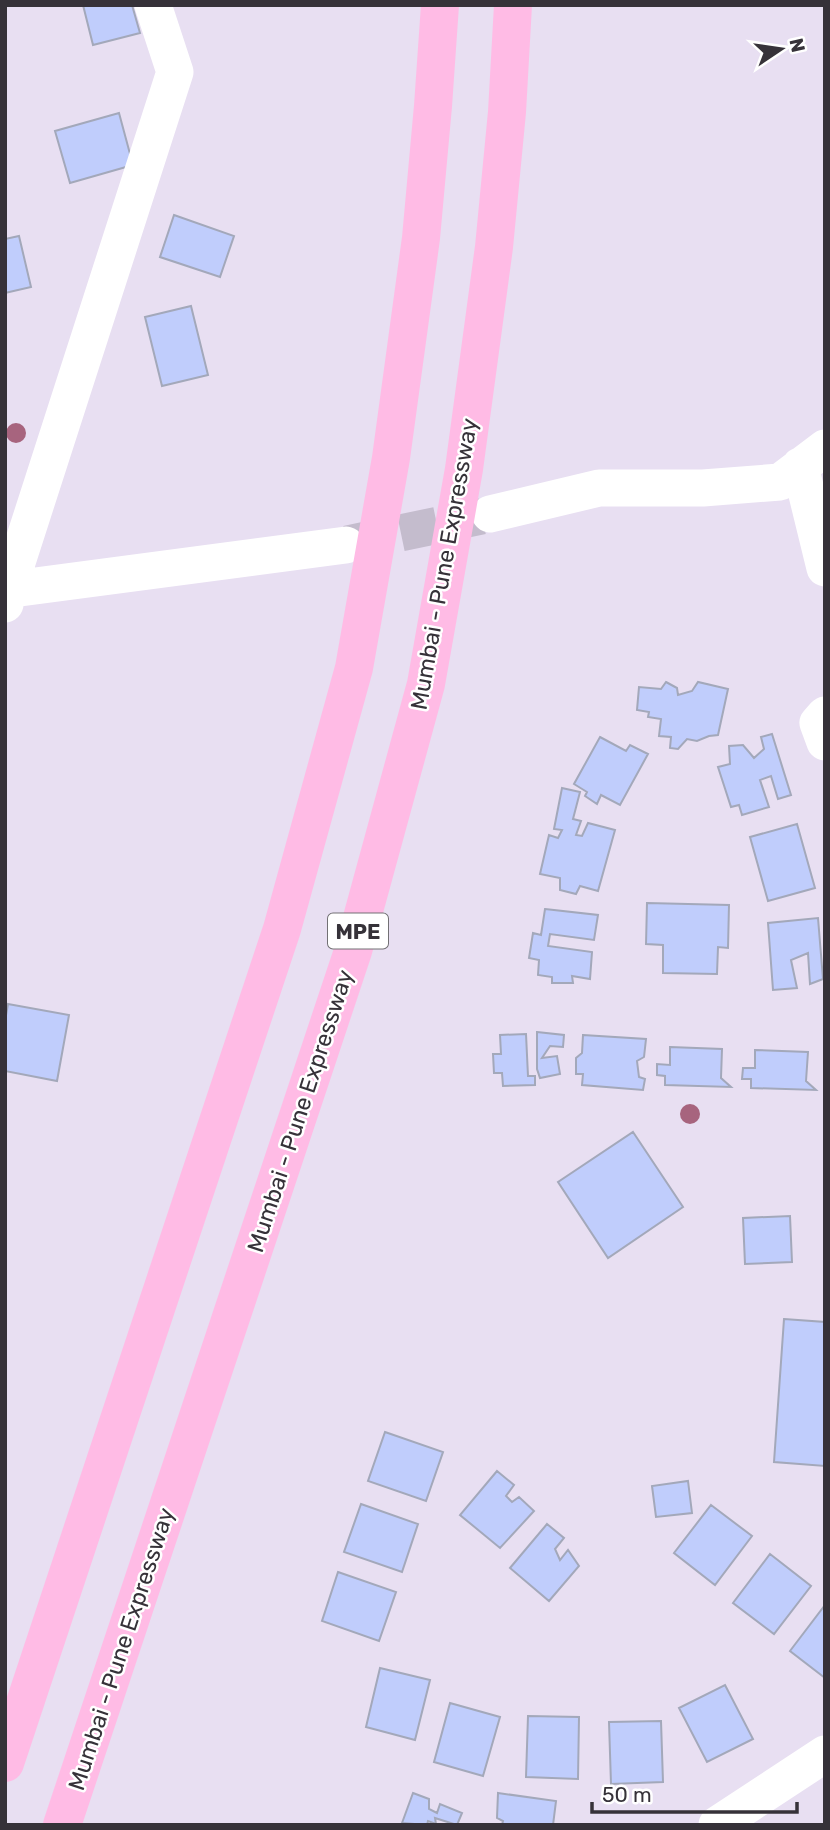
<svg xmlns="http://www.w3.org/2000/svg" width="830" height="1830" font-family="Rubik,sans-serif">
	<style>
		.building { fill: #c0cdfc; stroke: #a3a8ba; stroke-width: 2 }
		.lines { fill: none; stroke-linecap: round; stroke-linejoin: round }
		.minor-tunnel { stroke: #c4bccd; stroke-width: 37; stroke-dasharray: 37 18; stroke-linecap: butt }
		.minor { stroke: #fff; stroke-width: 37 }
		.highway { stroke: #ffbbe5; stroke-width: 38 }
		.tree { fill: #a7647e }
		.labels { text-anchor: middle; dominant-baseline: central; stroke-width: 5; stroke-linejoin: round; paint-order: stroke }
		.shield { fill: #fff; stroke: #727074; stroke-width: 2 }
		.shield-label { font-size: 21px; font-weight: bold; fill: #363239 }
		.street-label { font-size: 23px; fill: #363239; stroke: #fff }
	</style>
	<rect width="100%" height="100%" fill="#e8dff2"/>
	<path class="building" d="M83,5H132L140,33L93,45Z
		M119,113L133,165L70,183L55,131Z
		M174,215L234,236L220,277L160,257Z
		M19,236L31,287L5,293V239Z
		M191,306L208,375L162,386L145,317Z
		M666,682L677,688L678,695L692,691L698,682L728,689L718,735L709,736L697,741L687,739L678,749L670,748L671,737L659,736L661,719L648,717L649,712L637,710L639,687L661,689Z
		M772,734L791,795L778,799L771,776L760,780L769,807L742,815L739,805L731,807L718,767L730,764L729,746L743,745L754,758L764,749L761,737Z
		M600,737L626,751L630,745L648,754L620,805L601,795L597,804L585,796L587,792L574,784Z
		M562,788L580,792L573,819L581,821L576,835L582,836L588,823L615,830L598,891L580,886L576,894L560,890V878L540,874L549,835L558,838L562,830L554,829Z
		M797,824L815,888L768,901L750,837Z
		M647,903L729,905L728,948L718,947L717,974L663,973V945L646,944Z
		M545,909L598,915L594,940L550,934L548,946L592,952L590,979L572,976L573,983H552V977L538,975L539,960L529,958L533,933L541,935Z
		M818,918L823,979L810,984L808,953L791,960L797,988L773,990L768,923Z
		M8,1004L69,1015L57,1081L5,1071V1021Z
		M537,1032L564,1035L563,1047L550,1046L542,1058L557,1056L560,1074L540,1078L537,1069Z
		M526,1034L528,1076H535V1085L503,1086L502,1073H494L493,1054H501L500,1035Z
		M583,1035L646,1039L644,1057L637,1061L639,1077L645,1079L643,1090L582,1085L583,1074H576V1058L582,1053Z
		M670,1047L722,1049L721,1078L731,1087L665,1085V1076L657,1075V1064L670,1065Z
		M755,1050L808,1052L806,1081L816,1090L751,1088V1079H742L743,1068H755Z
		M633,1132L683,1207L608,1258L558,1182Z
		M790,1216L792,1262L745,1264L743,1218Z
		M784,1319L825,1322V1466L774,1462Z
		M385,1432L443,1452L426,1501L368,1481Z
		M497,1471L514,1485L506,1496L512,1502L519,1497L534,1511L500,1548L460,1515Z
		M688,1481L692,1513L656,1517L652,1486Z
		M361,1504L418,1524L402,1572L344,1552Z
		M711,1505L752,1536L715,1585L674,1553Z
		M547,1524L564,1538L555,1549L560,1560L568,1550L579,1566L549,1601L510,1568Z
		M770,1554L811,1586L774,1634L733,1603Z
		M338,1572L396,1592L379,1641L322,1621Z
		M825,1605V1678L790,1651Z
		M380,1668L430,1680L415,1740L366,1727Z
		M725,1685L753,1739L707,1762L679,1708Z
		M450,1703L500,1717L483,1776L434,1762Z
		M528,1716L579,1717L578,1779L526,1777Z
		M661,1721L663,1782L611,1784L609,1722Z
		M413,1793L429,1799V1809L437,1813L440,1804L462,1813L457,1825L435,1818L436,1824L428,1821L427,1825L402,1823Z
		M498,1793L556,1801L553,1825H502L503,1821L497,1818Z"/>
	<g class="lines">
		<path class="minor-tunnel" d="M347,544L482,516"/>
		<path class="minor" d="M800,466L825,568
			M490,514L599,488H703L780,482L825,448
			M5,590L346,545
			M5,604L8,590L175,72L153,5
			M825,715L818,723L825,742
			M717,1825L825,1754"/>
		<path class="highway" d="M5,1763L282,929L354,668L391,458L421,238L433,106L440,5
			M62,1825L353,951L426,684L464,469L494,247L507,112L513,5"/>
	</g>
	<g class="tree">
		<circle cx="16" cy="433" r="10"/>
		<circle cx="690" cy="1114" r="10"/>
	</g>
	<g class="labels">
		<rect class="shield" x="328" y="913.5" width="60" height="35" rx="5"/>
		<g class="shield-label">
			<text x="358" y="931">MPE</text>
		</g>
		<g class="street-label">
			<text transform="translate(444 564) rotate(-80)">Mumbai - Pune Expressway</text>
			<text transform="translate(300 1111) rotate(-72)">Mumbai - Pune Expressway</text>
			<text transform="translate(121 1649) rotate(-72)">Mumbai - Pune Expressway</text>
		</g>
	</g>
	<rect width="830" height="1830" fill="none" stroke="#363239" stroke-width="14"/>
	<g transform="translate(781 49) rotate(77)" stroke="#ffffff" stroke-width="5" paint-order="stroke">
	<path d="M0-5L12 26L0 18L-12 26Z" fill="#363239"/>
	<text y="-10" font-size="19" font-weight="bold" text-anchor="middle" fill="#363239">N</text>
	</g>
	<path d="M592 1802v10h205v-10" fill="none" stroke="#363239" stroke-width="3.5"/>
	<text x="602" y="1802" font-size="21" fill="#363239" stroke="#ffffff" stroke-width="5" paint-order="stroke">50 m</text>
</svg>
